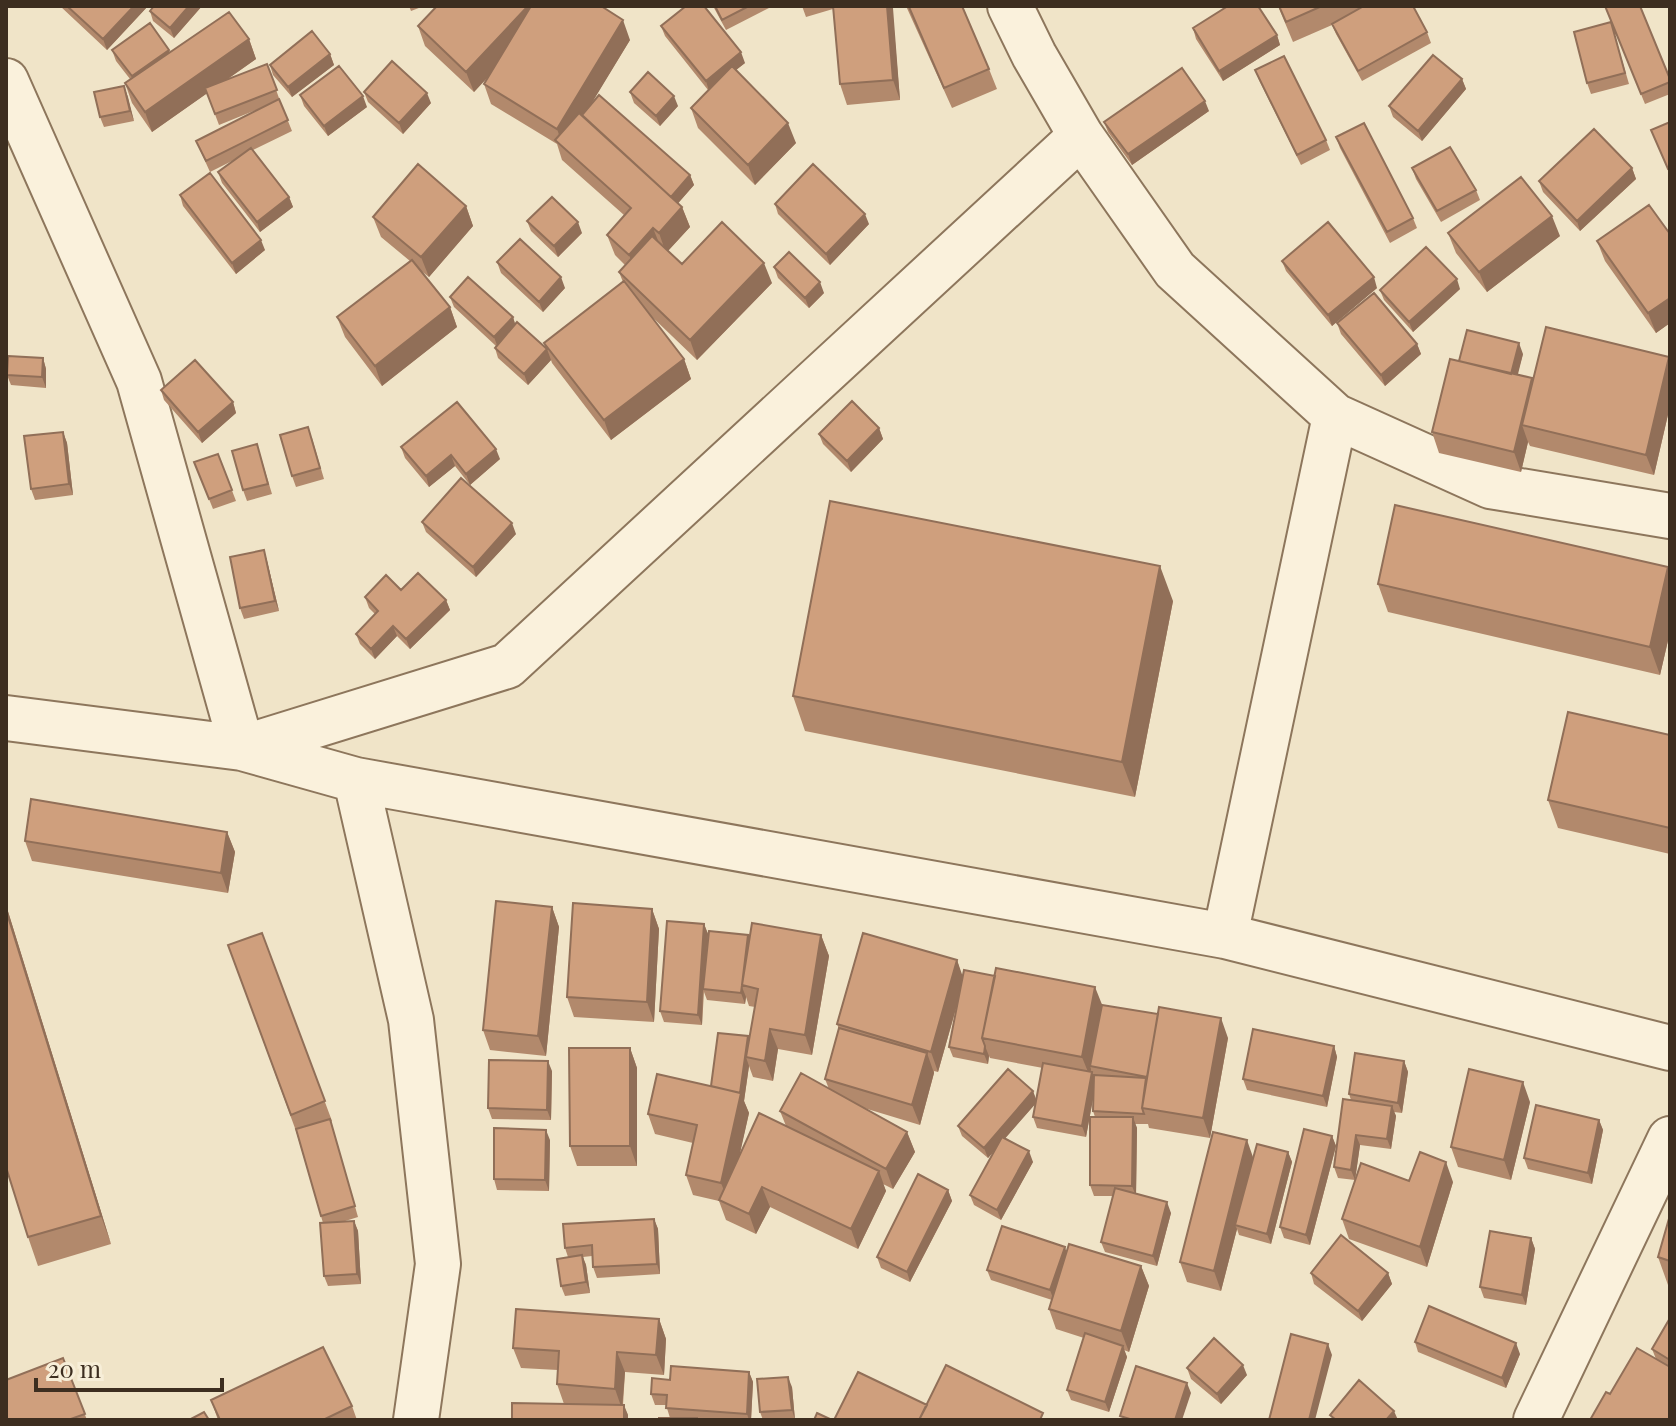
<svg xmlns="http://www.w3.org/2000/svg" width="1676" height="1426" font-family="'Playfair Display',serif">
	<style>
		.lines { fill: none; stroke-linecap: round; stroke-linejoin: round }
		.minor-casing { stroke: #8d765c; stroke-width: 48 }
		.minor { stroke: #faf1dc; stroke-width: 44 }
		.wall { fill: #b2896c }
		.shaded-wall { fill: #916f58 }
		.building { fill: #cf9f7d; stroke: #916f58; stroke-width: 2 }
	</style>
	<rect width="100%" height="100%" fill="#f0e4c8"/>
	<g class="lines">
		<defs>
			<path id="minor" d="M1010,6L1034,55L1081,136L1175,270L1335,416L1490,486L1670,516
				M6,81L139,381L242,748L507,666L1081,136
				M6,718L242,748L356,780L1225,936L1670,1048
				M356,780L411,1020L438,1264L416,1420
				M1225,936L1335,416
				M1536,1420L1670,1139"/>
		</defs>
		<use href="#minor" class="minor-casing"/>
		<use href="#minor" class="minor"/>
	</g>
	<path class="wall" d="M60,6H148L107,50Z
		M154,6H202L174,38L153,21L150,11Z
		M409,6H424L411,11Z
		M713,6H773L726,30Z
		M802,6H892L900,100L847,105L840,84L833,9L806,17Z
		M906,6L989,69L997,89L952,108Z
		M1278,6H1413L1427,32L1431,43L1362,81L1336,34L1332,25L1293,42Z
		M1605,6L1670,79V94L1645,104Z
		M1611,22L1629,84L1591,94L1587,83Z
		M418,26L630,40L590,105L690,175L694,185L678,203L682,207L690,227L668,251L682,264L772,283L697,360L647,312L684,359L691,379L611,440L552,363L551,360L528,385L498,358L495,348L496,346L454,307L450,297L513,317L515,324L547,349L544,343L623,282L619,272L625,265L615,255L607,235L624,215L562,160L557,144L491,104L484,84L487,78L474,92L425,46Z
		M661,26L745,63L736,70L796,143L755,185L698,128L691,108L708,90L665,36Z
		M1193,28L1277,35L1280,45L1223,81L1196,39Z
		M249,39L256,59L225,81L267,64L280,101L292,131L253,150L289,197L293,207L260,232L222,183L218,172L238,158L210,172L196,141L256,110L219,125L207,93L152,132L132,103L125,83L130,79L116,61L112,50L170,52Z
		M330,54L334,65L292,97L273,75L270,65Z
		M1255,70L1326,140L1330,150L1301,165L1259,80Z
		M1462,79L1466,89L1422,141L1393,117L1389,106Z
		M124,86L134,121L104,127L100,117Z
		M364,92L431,103L403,134L368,102Z
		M630,92L678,106L660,126L634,103Z
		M300,95L367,107L328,136L304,106Z
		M1209,111L1132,165L1108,132L1104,122Z
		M1336,137L1413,218L1417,228L1390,243L1340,148Z
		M1412,168L1476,190L1480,200L1441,222L1416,179Z
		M1632,168L1636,179L1580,231L1543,192L1539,181Z
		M180,195L265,250L236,274L183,206Z
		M775,204L869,224L830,265L778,214Z
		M466,206L473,226L429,277L420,270L450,307L457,327L382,386L345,337L337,317L410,261L381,237L373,217Z
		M527,221L582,233L558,257L531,231Z
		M1448,233L1560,236L1487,292L1456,253Z
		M1670,234V323L1656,333L1605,261L1597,241Z
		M1282,261L1377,288L1332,326L1286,271Z
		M497,262L565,288L543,312L501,273Z
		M774,267L824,293L809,308L778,278Z
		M1460,289L1413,332L1384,300L1380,290Z
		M1337,323L1417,344L1421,354L1385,386L1341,334Z
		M1523,354L1517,375L1532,378L1533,382L1669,357L1670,406L1654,475L1530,446L1528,442L1521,472L1439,453L1432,432L1459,361Z
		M43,358L46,369V388L11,385L7,375Z
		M161,390L233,402L236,413L202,443L164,400Z
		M879,428L883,439L851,472L823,444L819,434Z
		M63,432L67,443L73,495L35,500L31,489Z
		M312,438L324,479L296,487L292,476Z
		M257,444L272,494L247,501L243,490Z
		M401,447L500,459L470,485L455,466L429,487L405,458Z
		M218,454L236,501L213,509L194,462Z
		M422,522L516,534L476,577L426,532Z
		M264,550L267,561L279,611L244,619L240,608Z
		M1668,567L1670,574V632L1660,675L1388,612L1378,584Z
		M401,590L446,600L450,610L410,649L397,636L375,659L360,644L356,634L375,614L369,608L365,597Z
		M1173,601L1135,797L805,731L793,696Z
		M1670,735V854L1558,828L1548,800Z
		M227,832L235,852L228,893L32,861L25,841Z
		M6,905L111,1244L38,1266L28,1237Z
		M552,907L559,927L546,1056L490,1050L483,1030Z
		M652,909L659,929L654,1022L574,1017L567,997Z
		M704,924L708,934L748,935L749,940L821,935L829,956L812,1055L778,1049L773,1081L753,1077L749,1066L744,1101L749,1113L739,1156L786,1126L780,1111L829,1089L825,1079L839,1029L837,1024L957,960L962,977L1102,1005L1228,1038L1210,1138L1149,1128L1148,1124H1135L1137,1128L1136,1194L1171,1213L1157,1266L1105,1252L1101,1242L1113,1196H1094L1090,1185L1095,1117L1093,1111V1098L1086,1137L1037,1128L1033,1117L1036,1103L1005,1138L1033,1162L1001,1220L974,1205L970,1195L995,1150L988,1158L962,1136L958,1126L1033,1091L1036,1100L1043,1068L990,1058L989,1056L988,1064L953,1057L949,1047L957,1005L938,1072L934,1071V1073L920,1125L864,1108L907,1132L915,1152L893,1189L883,1184L886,1191L858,1249L770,1207L756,1234L726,1220L719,1201L693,1195L686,1175L693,1143L655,1134L648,1114L711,1086L748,1036L749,1040L755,1007L749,1006L746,997L745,1004L707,1000L704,992L702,1025L664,1022L660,1011Z
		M262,933L332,1121L331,1122L358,1217L342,1222L354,1221L358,1231L361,1284L328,1286L324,1276L323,1223L296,1131L228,945Z
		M1334,1046L1337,1057L1327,1107L1247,1090L1243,1079Z
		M630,1048L637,1068V1166H577L570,1146Z
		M1404,1061L1408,1072L1402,1113L1394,1112L1396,1116L1391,1149L1360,1145L1355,1180L1338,1178L1334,1167L1351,1100L1349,1094Z
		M552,1071L551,1120L492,1119L488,1108Z
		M1530,1102L1511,1180L1458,1167L1451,1147Z
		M1599,1120L1603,1130L1592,1184L1528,1169L1524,1158Z
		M1332,1136L1336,1146L1310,1245L1284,1238L1280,1227Z
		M550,1140L549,1191L497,1190L494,1179Z
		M1288,1152L1292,1162L1271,1244L1239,1235L1237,1229L1221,1291L1187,1282L1180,1262L1253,1157Z
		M1409,1181L1453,1182L1427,1267L1349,1239L1342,1219Z
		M948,1190L952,1201L910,1282L881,1268L877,1257Z
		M1670,1215V1286L1668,1285L1658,1257Z
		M654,1219L658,1229L660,1274L597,1278L593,1267L592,1256L583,1257L586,1265L590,1293L565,1296L561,1286L568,1257L565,1248Z
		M1531,1238L1535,1249L1526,1305L1484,1298L1480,1287Z
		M1066,1252L1141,1266L1149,1286L1129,1352L1124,1350L1127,1357L1109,1412L1071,1400L1067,1390L1084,1338L1056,1329L1049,1309L1052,1300L991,1280L987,1270Z
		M1311,1273H1388L1392,1284L1362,1321L1314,1284Z
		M1670,1318V1420L1610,1394L1656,1359L1652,1349Z
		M659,1319L666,1339L664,1375L625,1372L623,1405L628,1415L564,1404L557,1384L558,1370L521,1368L513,1348Z
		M1415,1342L1520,1354L1506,1388L1418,1352Z
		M63,1358L87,1420H6Z
		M1187,1368L1247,1375L1221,1404L1191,1379Z
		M749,1372L753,1382L751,1420H659L670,1418L666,1405H655L651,1394L670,1380Z
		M792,1387L795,1420H763L760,1412Z
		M211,1400L352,1406L357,1420H218Z"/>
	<path class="shaded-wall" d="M134,6H148L107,50L103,39Z
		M189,6H202L174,38L170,28Z
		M528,6H536L541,20L474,92L466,72Z
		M887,6H892L893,8L900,100L893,80Z
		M623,20L630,40L564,149L557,129Z
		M1277,35L1280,45L1223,81L1219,71Z
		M249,39L256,59L152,132L145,112Z
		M169,50L173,61L136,87L132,76Z
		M741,52L745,63L709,91L706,81Z
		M330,54L334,65L292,97L288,87Z
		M1462,79L1466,89L1422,141L1418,131Z
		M124,86L128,97L134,121L130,111Z
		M427,93L431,103L403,134L399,123Z
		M363,96L367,107L328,136L324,126Z
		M674,96L678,106L660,126L656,116Z
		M1205,101L1209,111L1132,165L1128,154Z
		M788,123L796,143L755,185L748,165Z
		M1632,168L1636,179L1580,231L1577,221Z
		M690,175L694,185L674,208L670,197Z
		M289,197L293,207L260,232L257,222Z
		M466,206L473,226L429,277L421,257Z
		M682,207L690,227L666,253L659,233Z
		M865,214L869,224L830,265L826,254Z
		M1552,216L1560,236L1487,292L1479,272Z
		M578,222L582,233L558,257L554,246Z
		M653,228L661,248L637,275L629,255Z
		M261,240L265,250L236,274L232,263Z
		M764,263L772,283L697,360L690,340Z
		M561,277L565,288L543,312L539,302Z
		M1374,277L1377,288L1332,326L1328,315Z
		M1457,279L1460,289L1413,332L1409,322Z
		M820,282L824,293L809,308L805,298Z
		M1670,298V323L1656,333L1648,313Z
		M450,307L457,327L382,386L375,366Z
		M513,317L516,327L498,348L494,337Z
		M1519,343L1523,354L1514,390L1510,379Z
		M1417,344L1421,354L1385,386L1381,375Z
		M547,349L551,360L528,385L524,374Z
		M1669,357L1670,406L1654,475L1646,455Z
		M43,358L46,369V388L42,377Z
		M684,359L691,379L611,440L604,420Z
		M1532,378L1539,398L1522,425L1528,442L1521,472L1514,452Z
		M233,402L236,413L202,443L198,432Z
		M879,428L883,439L851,472L847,461Z
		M63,432L67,443L73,495L69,484Z
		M496,449L500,459L470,485L466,474Z
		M451,455L455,466L429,487L426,476Z
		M512,523L516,534L476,577L473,567Z
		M264,550L267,561L279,611L275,601Z
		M1160,566L1173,601L1135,797L1122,762Z
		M1668,567L1670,574V632L1660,675L1650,647Z
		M446,600L450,610L410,649L406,639Z
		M393,626L397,636L375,659L371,649Z
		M227,832L235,852L228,893L221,873Z
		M6,905L111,1244L101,1216L6,910Z
		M552,907L559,927L546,1056L538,1036Z
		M652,909L659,929L654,1022L647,1002Z
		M704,924L708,934L703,989L702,1025L698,1015Z
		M821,935L829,956L812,1055L805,1035Z
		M957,960L964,980L938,1072L931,1052Z
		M742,987L746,997L745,1004L741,993Z
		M1095,987L1103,1007L1090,1066L1091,1069L1090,1077L1082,1057Z
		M1221,1018L1228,1038L1210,1138L1203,1118Z
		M770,1029L778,1049L773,1081L765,1061Z
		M748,1036L752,1047L746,1057L749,1066L744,1101L749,1113L729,1203L721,1183Z
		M985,1046L989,1056L988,1064L984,1054Z
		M1334,1046L1337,1057L1327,1107L1323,1096Z
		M630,1048L637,1068V1166L630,1146Z
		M927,1053L934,1073L920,1125L912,1105Z
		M548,1061L552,1071L551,1120L547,1110Z
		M1404,1061L1408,1072L1402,1113L1398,1103Z
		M1092,1072L1096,1083L1086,1137L1082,1126Z
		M1523,1082L1530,1102L1511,1180L1504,1160Z
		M1033,1091L1037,1102L988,1158L984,1148Z
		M1392,1106L1396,1116L1391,1149L1387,1139Z
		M1133,1117L1137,1128L1136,1196L1132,1186Z
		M1599,1120L1603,1130L1592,1184L1588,1173Z
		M546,1130L550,1140L549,1191L545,1180Z
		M907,1132L915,1152L893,1189L886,1169Z
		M1356,1135L1360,1145L1355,1180L1351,1170Z
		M1332,1136L1336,1146L1310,1245L1306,1235Z
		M1247,1140L1254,1160L1235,1225L1237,1229L1221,1291L1214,1271Z
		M1029,1151L1033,1162L1001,1220L997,1210Z
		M1288,1152L1292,1162L1271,1244L1267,1234Z
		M1446,1162L1453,1182L1427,1267L1420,1247Z
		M879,1171L886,1191L858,1249L851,1229Z
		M762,1187L770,1207L756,1234L749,1214Z
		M948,1190L952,1201L910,1282L907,1272Z
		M1167,1202L1171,1213L1157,1266L1153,1256Z
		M654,1219L658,1229L660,1274L657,1264Z
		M354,1221L358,1231L361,1284L357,1274Z
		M1531,1238L1535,1249L1526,1305L1522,1295Z
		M1065,1247L1068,1257L1054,1301L1050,1290Z
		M582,1255L586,1265L590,1293L586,1282Z
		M1141,1266L1149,1286L1129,1352L1121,1331Z
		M1388,1273L1392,1284L1362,1321L1358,1311Z
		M659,1319L666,1339L664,1375L656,1355Z
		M1516,1343L1520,1354L1506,1388L1502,1378Z
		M1328,1344L1332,1355L1315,1420H1309Z
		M1123,1346L1127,1357L1109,1412L1105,1402Z
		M617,1352L625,1372L622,1409L615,1389Z
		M1243,1365L1247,1375L1221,1404L1217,1394Z
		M749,1372L753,1382L751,1420H749L747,1414Z
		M788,1377L792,1387L795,1420L792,1410Z
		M1187,1383L1191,1393L1182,1420H1175Z
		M624,1405L628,1415V1420H624Z
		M1394,1411L1398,1420H1386Z"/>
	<path class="building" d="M67,6H134L103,39Z
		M154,6H189L170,28L150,11Z
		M437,6H528L466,72L418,26Z
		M531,6H601L623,20L557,129L484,84Z
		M686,6H704L741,52L706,81L661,26Z
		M715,6H749L722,20Z
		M833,6H887L893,80L840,84Z
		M912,6H962L989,69L944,88L909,7Z
		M1228,6H1258L1277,35L1219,71L1193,28Z
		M1279,6H1322L1286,22Z
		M1364,6H1413L1427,32L1358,71L1332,24Z
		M1605,6H1640L1670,79V82L1641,94Z
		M229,12L249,39L145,112L125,83Z
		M1611,22L1625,73L1587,83L1574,32Z
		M150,23L169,50L132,76L112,50Z
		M312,31L330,54L288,87L270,65Z
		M1433,55L1462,79L1418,131L1389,106Z
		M1284,56L1326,140L1297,155L1255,70Z
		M392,61L427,93L399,123L364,92Z
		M267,64L277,90L215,114L205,88Z
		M339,66L363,96L324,126L300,95Z
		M732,66L788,123L748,165L691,108Z
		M1182,68L1205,101L1128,154L1104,122Z
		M648,72L674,96L656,116L630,92Z
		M124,86L130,111L100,117L94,92Z
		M599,95L690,175L671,197L582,115Z
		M279,99L288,120L206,161L196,141Z
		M579,113L682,207L659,233L653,228L629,255L607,235L631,208L555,140Z
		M1670,122V168L1668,169L1651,130Z
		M1364,123L1413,218L1387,232L1336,137Z
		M1594,129L1632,168L1577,221L1539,181Z
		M1450,147L1476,190L1437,211L1412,168Z
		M251,148L289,197L257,222L218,172Z
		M418,164L466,206L421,257L373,217Z
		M813,164L865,214L826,254L775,204Z
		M210,173L261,240L232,263L180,195Z
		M1521,177L1552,216L1479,272L1448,233Z
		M552,197L578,222L554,246L527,221Z
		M1649,205L1670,234V298L1648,313L1597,241Z
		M722,222L764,263L690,340L619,272L652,236L682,264Z
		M1328,222L1374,277L1328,315L1282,261Z
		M520,239L561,277L539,302L497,262Z
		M1426,247L1457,279L1409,322L1380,290Z
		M789,252L820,282L805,298L774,267Z
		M412,260L450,307L375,366L337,317Z
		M468,277L513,317L494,337L450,297Z
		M624,281L684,359L604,420L544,343Z
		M1374,293L1417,344L1381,375L1337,323Z
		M517,322L547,349L524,374L495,348Z
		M1546,327L1669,357L1646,455L1522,425Z
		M1467,330L1519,343L1511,374L1459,361Z
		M8,356L43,358L42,377L7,375Z
		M1450,359L1532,378L1514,452L1432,432Z
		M195,360L233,402L198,432L161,390Z
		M852,401L879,428L847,461L819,434Z
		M457,402L496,449L466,474L451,455L426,476L401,447Z
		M308,427L320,468L292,476L280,435Z
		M63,432L69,484L31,489L24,436Z
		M257,444L268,484L243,490L232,451Z
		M218,454L232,490L209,499L194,462Z
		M461,478L512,523L473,567L422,522Z
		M830,501L1160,566L1122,762L793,696Z
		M1395,505L1668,567L1650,647L1378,584Z
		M264,550L275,601L240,608L230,557Z
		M418,573L446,600L406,639L393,626L371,649L356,634L378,611L365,597L386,575L401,590Z
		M1568,712L1670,735V828L1548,800Z
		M31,799L227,832L221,873L25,841Z
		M496,901L552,907L538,1036L483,1030Z
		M573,903L652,909L647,1002L567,997Z
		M6,910L101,1216L28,1237L6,1167Z
		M667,921L704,924L698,1015L660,1011Z
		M752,923L821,935L805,1035L770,1029L765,1061L746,1057L758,989L742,985Z
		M709,931L748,935L741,993L703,989Z
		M262,933L325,1101L291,1115L228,945Z
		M863,933L957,960L931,1052L837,1024Z
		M996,968L1095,987L1082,1057L982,1038Z
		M964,970L995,976L982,1038L985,1046L984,1054L949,1047Z
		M1102,1005L1158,1014L1147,1077L1090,1066Z
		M1159,1007L1221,1018L1203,1118L1142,1108Z
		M839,1028L927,1053L912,1105L825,1079Z
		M1253,1029L1334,1046L1323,1096L1243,1079Z
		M718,1033L748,1036L740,1093L711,1086Z
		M569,1048H630V1146H570Z
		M1355,1053L1404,1061L1398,1103L1349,1094Z
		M489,1060L548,1061L547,1110L488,1108Z
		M1043,1063L1092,1072L1082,1126L1033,1117Z
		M1008,1069L1033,1091L984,1148L958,1126Z
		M1469,1069L1523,1082L1504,1160L1451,1147Z
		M801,1073L907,1132L886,1169L780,1111Z
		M657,1074L741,1093L721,1183L686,1175L697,1125L648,1114Z
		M1094,1075L1146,1078L1142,1108L1144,1114L1093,1111Z
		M1343,1099L1392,1106L1387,1139L1356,1135L1351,1170L1334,1167Z
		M1536,1105L1599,1120L1588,1173L1524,1158Z
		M759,1113L879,1171L851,1229L762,1187L749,1214L719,1200Z
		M1090,1117H1133L1132,1186L1090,1185Z
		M330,1119L355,1206L321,1216L296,1129Z
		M494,1128L546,1130L545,1180L494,1179Z
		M1304,1129L1332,1136L1306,1235L1280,1227Z
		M1213,1132L1247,1140L1214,1271L1180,1262Z
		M1002,1137L1029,1151L997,1210L970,1195Z
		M1257,1144L1288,1152L1267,1234L1235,1225Z
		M1420,1152L1446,1162L1420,1247L1342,1219L1361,1163L1409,1181Z
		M918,1174L948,1190L907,1272L877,1257Z
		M1115,1188L1167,1202L1153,1256L1101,1242Z
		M1670,1215V1261L1658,1257Z
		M654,1219L657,1264L593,1267L592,1245L565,1248L563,1224Z
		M354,1221L357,1274L324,1276L320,1223Z
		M1002,1226L1065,1247L1050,1290L987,1270Z
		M1490,1231L1531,1238L1522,1295L1480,1287Z
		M1341,1235L1388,1273L1358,1311L1311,1273Z
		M1069,1244L1141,1266L1121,1331L1049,1309Z
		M582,1255L586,1282L561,1286L557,1259Z
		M1429,1306L1516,1343L1502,1378L1415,1342Z
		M516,1309L659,1319L656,1355L617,1352L615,1389L557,1384L559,1351L513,1348Z
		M1670,1318V1360L1652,1349Z
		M1085,1333L1123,1346L1105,1402L1067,1390Z
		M1291,1334L1328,1344L1309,1420H1269Z
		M1214,1338L1243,1365L1217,1394L1187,1368Z
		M323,1347L352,1406L323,1420H220L211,1400Z
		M1637,1348L1670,1367V1420H1590L1606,1392L1610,1394Z
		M63,1358L85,1414L68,1420H6V1380Z
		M946,1365L1043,1413L1040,1420H919Z
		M671,1366L749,1372L747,1414L666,1408L667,1395L651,1394L652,1378L670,1380Z
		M1136,1366L1187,1383L1175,1420H1133L1120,1416Z
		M858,1372L927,1405L919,1420H834Z
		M788,1377L792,1410L760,1412L757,1379Z
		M1359,1380L1394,1411L1386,1420H1336L1330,1415Z
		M512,1403L624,1405V1420H512Z
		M204,1412L209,1420H189Z
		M817,1413L832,1420H814Z
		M659,1418H697V1420H659Z"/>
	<rect width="1676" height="1426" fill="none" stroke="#3d2e20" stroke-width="16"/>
	<path d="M36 1378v12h186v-12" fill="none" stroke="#3d2e20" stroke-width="4"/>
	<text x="48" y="1378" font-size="24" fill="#3d2e20" stroke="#f7eed8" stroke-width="6" paint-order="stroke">20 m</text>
</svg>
